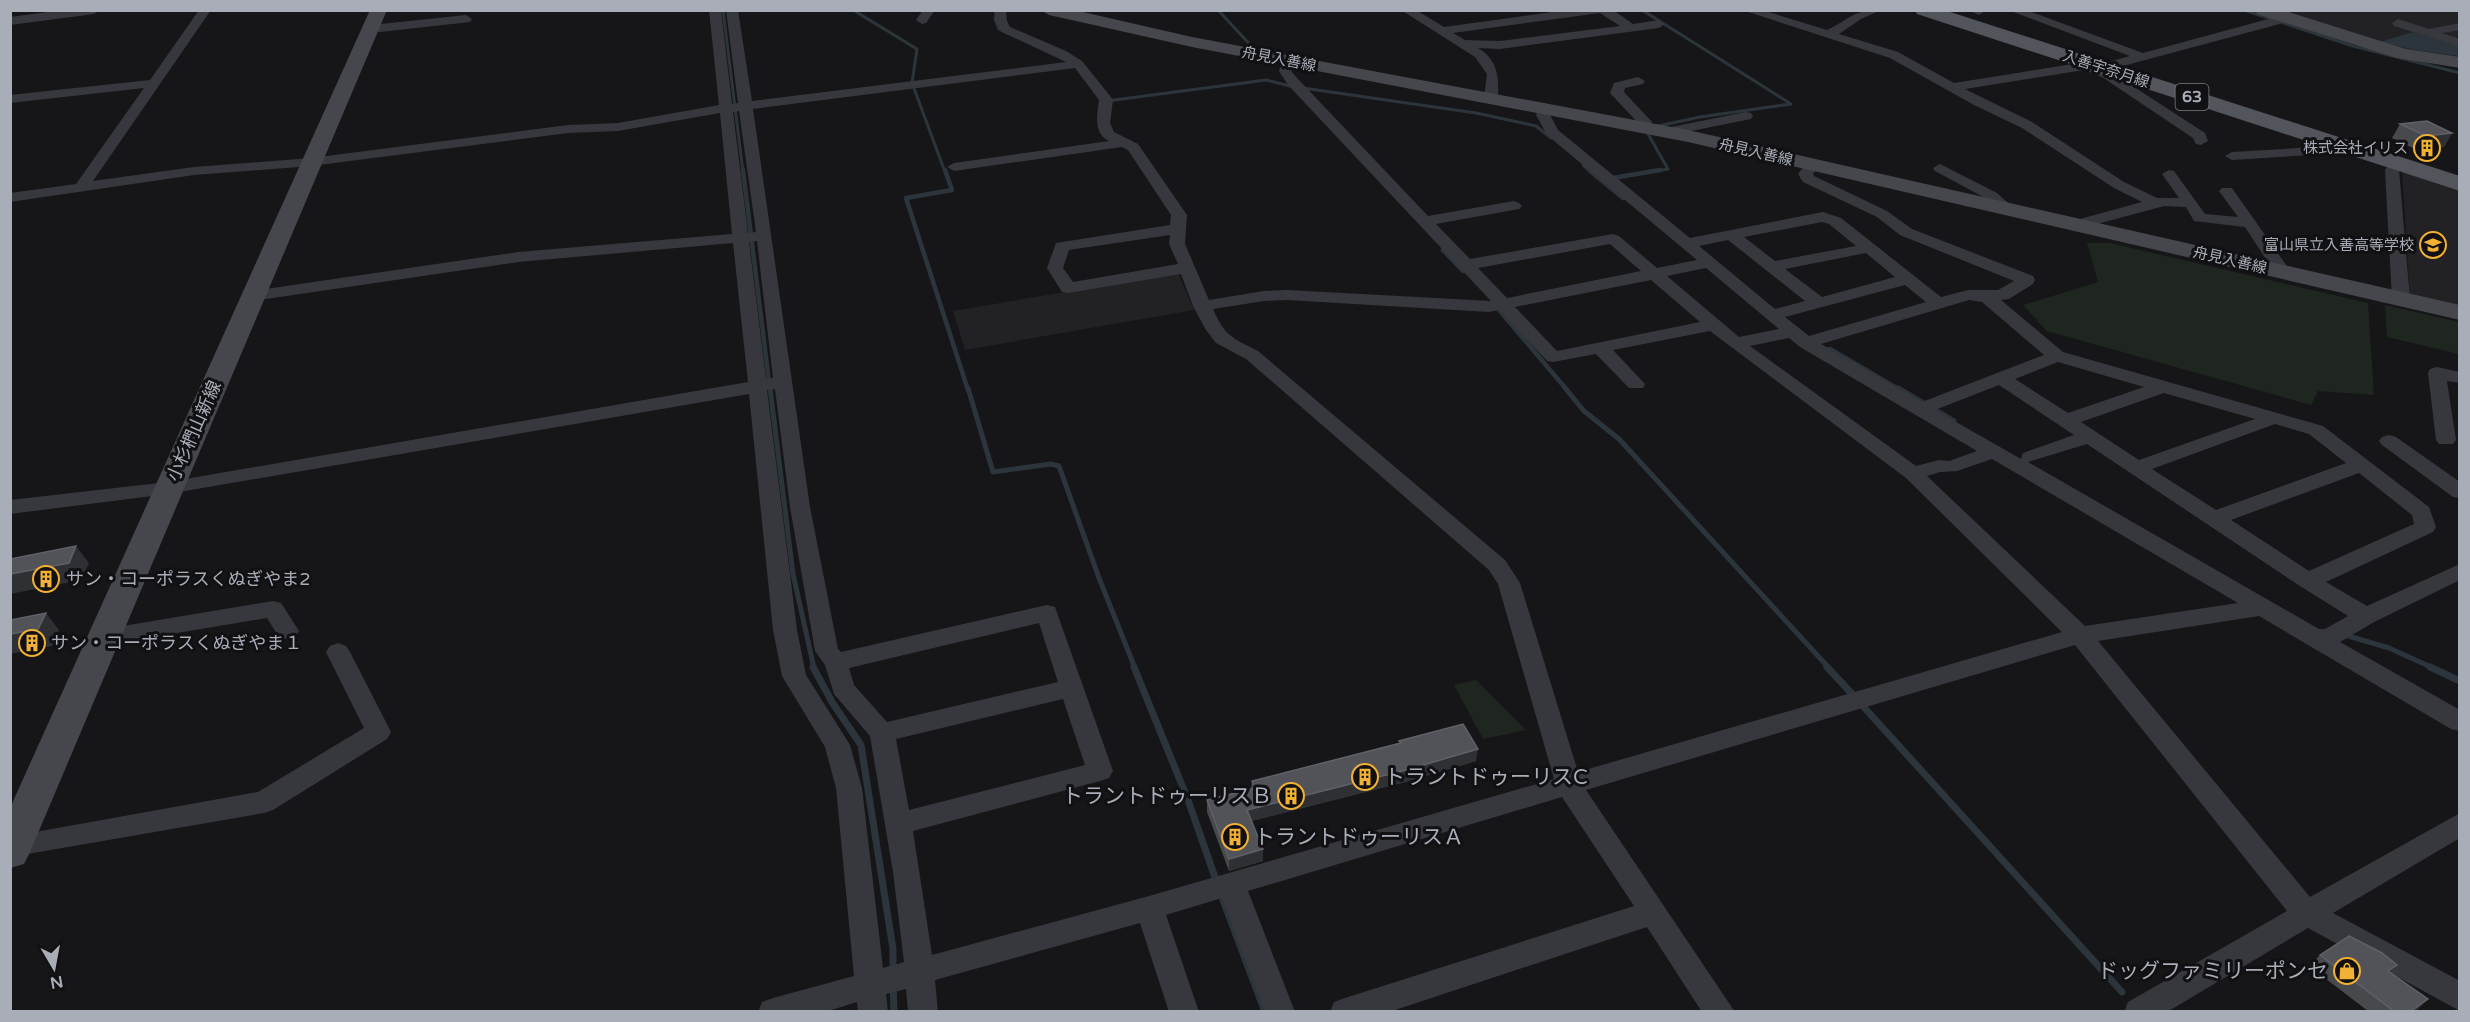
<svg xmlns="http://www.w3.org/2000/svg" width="2470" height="1022" font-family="'Varela Round','Noto Sans JP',sans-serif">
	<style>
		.built { fill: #222225 }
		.green { fill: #1e261f }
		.water { fill: #2c353c }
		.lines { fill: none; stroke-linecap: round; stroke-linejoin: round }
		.stream-far3 { stroke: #2c353c; stroke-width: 3 }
		.stream-far2 { stroke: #2c353c; stroke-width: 4.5 }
		.stream-far1 { stroke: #2c353c; stroke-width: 5 }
		.stream { stroke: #2c353c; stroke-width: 7 }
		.street { fill: #37383d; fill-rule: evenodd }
		.secondary { fill: #45474d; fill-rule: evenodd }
		.primary { fill: #53555c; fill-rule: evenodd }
		.wall { fill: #47494d }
		.shaded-wall { fill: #2f3033 }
		.building { fill: #525359; stroke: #5f6168; stroke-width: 1.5 }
		.labels { text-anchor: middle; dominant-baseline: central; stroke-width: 6; stroke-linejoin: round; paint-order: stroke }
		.far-street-label { font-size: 15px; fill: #a8adb8; stroke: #111113 }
		.far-poi-label { font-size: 15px; fill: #a8adb8; stroke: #111113; text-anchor: end }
		.shield { fill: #111113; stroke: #7b7e86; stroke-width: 1.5 }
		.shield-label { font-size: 16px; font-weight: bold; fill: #a8adb8 }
		.street-label { font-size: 18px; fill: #a8adb8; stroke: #111113 }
		.poi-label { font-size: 18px; fill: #a8adb8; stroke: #111113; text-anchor: start }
		.near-poi-label { font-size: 21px; fill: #a8adb8; stroke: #111113; text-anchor: start }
	</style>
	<rect width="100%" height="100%" fill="#161618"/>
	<path class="built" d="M2271,11H2459V61L2430,57Z
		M2402,170L2459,188V308L2410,297Z
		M1178,273L1194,310L965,350L953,311Z"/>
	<path class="green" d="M2087,243H2110L2368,303L2374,395L2318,391L2311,405L2047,331L2023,305L2098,282Z
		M2385,305L2459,322V354L2387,337Z
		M1476,680L1526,730L1483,739L1454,685Z"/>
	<path class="water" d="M2413,32L2459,46V56L2415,50L2380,42Z"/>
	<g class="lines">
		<path class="stream-far3" d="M723,10L743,172
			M853,10L917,49L912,83L945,172
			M1218,10L1255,50L1260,51
			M1642,10L1791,104L1700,117L1658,126
			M2244,10L2353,46L2460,73
			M995,18L999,29L1007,33
			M1303,88L1476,113L1536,126L1551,138
			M1107,101L1266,80L1294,87
			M1651,131L1648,134L1668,169L1651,172
			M1583,165L1591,172"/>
		<path class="stream-far2" d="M743,170L770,390
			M945,170L952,190L906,198L968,390
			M1589,170L1601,180
			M1623,198L1601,180L1660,170
			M1443,250L1463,271
			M1494,304L1567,390
			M1824,350L1830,349L1900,390"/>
		<path class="stream-far1" d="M770,388L793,574L814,668
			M968,388L993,472L1051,464L1059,466L1099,578L1135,668
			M1565,388L1584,411L1619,439L1829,668
			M1898,388L1954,421
			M2345,635L2389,648L2433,668"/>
		<path class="stream" d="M813,667L832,702L861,745L893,949V970
			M1134,667L1188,800L1217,883
			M1827,667L1855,697
			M2430,667L2460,681
			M1861,704L2122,992
			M1220,892L1265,1012
			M893,985L894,1012"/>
		<path class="street" d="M63,10H100L94,14L10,25V17Z
			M199,10H211L93,181L194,167L311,158L568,125L618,123L719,105L709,10H721L732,104L738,103L726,10H738L752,101L1066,62L1002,32L995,21L994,10H1006L1007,21L1010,27L1066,51L1082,61L1111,97L1113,100L1110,123L1114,132L1138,144L1187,215L1185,244L1209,300L1264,291L1287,290L1491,301L1288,85L1279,71L1281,64L1295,58L1301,62L1291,71L1298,79L1428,216L1514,201L1519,203L1522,206L1519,209L1436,224L1470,259L1613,234L1619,236L1657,268L1697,260L1547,135L1536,115L1540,105L1545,104L1552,108L1550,115L1558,130L1690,238L1823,212L1841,218L1941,297L1968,290H1998L2014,281L1900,235L1877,217L1803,182L1798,174L1808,161H1818L1820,164L1813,174L1814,176L1887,211L1912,229L2033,276L2035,280L2033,284L2009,299L2001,300L2063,352L2323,426L2429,507L2436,527L2433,532L2326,582L2367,606L2460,564V580L2374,622L2340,642L2460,710V731L2451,729L2259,616L2098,641L2310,897L2460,813V838L2333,913L2460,981V1011L2308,928L2167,1012H2124L2128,1002L2287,911L2075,645L1586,790L1735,1012H1702L1647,927L1389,1012H1330L1334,1002L1345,998L1634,906L1562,797L1248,891L1295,1012H1265L1222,898L1166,915L1199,1012H1169L1140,923L935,980L938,1012H908L906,989L886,994L888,1012H858L857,1002L825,1012H758L762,1002L773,998L854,976L836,788L825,747L782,676L773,630L749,394L168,494L10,514V500L168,482L748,382L733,243L518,262L253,301L247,300L244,296L247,292L253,291L518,252L732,234L720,113L618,131L568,133L311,166L194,175L10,202V193L76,184L144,88L10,103V95L150,80ZM1075,68L1099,100C1097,115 1093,133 1109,141L954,163L947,167L954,171L1122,147L1128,150L1171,215L1170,225L1056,243L1047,268L1062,292L1068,293L1181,274L1193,306L1206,330L1216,343L1246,359L1489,570L1498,584L1554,779L1149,896L932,955L913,831L1100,781L1109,778L1113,771L1055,607L1047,605L841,652L838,649L810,507L753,109ZM739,111L756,232L748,233L733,112ZM1822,222L1829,224L1856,246L1775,261L1744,237ZM1170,235L1169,244L1178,264L1073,282L1063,268L1069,250ZM1728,240L1805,301L1775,309L1699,246ZM757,241L773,378L766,379L749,242ZM1610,244L1641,271L1507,298L1478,268ZM1866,253L1895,277L1822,297L1785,269ZM1706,268L1779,329L1739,337L1667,276ZM1651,280L1700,322L1557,351L1515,307ZM1905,285L1926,302L1809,336L1785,317ZM1287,300L1489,312L1499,310L1547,361L1553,362L1596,354L1629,388H1643L1645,384L1613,350L1710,331L1906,478L2062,632L1578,772L1520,583L1505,560L1258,351C1233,338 1225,337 1213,309L1264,301ZM1969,300L1982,302L2044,355L1922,402L1821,344ZM1789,338L1800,347L1977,451L1949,461L1939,460L1916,466L1750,346ZM2058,362L2144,387L2068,413L2015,379ZM1999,385L2074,435L2023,453L2021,459L1935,410ZM775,389L790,507L815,651L825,665L834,694L870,736L893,872L904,962L883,968L862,788L850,745L806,675L797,630L767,390ZM2164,393L2255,419L2139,460L2081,422ZM2275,424L2309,434L2346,463L2216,510L2152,469ZM2087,444L2300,586L2348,616L2325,629H2319L2028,462ZM1992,459L2238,603L2085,626L1927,476L1940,472L1957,471ZM2359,473L2412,515L2414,524L2309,571L2231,520ZM1039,623L1058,682L887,722L854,685L849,668ZM1063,699L1085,765L909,810L896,739Z
			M923,10H935L926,23L922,24L916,20Z
			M1401,10H1416L1444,27L1567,10H1613L1633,24L1659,20L1665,24L1659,28L1500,49L1478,48C1498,60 1499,77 1498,98L1491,102L1484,98L1487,74L1475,57ZM1600,13L1620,26L1500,41L1465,40L1453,33Z
			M1742,10H1762L1827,30C1851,19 1851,10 1881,10L1861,19L1839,34L1898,52L1954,83L2092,61L2098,65L2130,56L2008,10H2026L2143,53L2283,15H2291V21L2108,70L2205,133L2208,141L2201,145L2196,144L2193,138L2102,77L2084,70L1965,89L2032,122L2124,182L2157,198H2179L2162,174L2169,170L2174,171L2205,214L2238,217L2219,191L2222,188H2232L2291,272L2289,276H2277L2245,227L2194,221L2186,207L2164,206L2075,230L2069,228L2067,225L2069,222L2142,202L2114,188L2022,128L1974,105L1890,58Z
			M1969,10H1985V11L1979,15Z
			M466,15L472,19L470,22L371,33L365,29L371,25Z
			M2398,19L2429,29L2460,23V30L2442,33L2460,39V47L2394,26L2392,23Z
			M1638,77L1645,81L1643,84L1625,88L1624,92L1652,122L1649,130H1639L1638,123L1610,93L1614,83Z
			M1746,112L1751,113L1753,116L1751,119L1666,136L1659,132L1666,128Z
			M2351,145L2356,146L2358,149L2356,152L2232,160L2225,156L2232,152Z
			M2397,159L2404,163L2399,170L2410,299L2407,303H2395L2392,299L2385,170L2392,160Z
			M1940,164L1997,193L2015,209L2012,212H2002L1987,199L1935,171L1933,168Z
			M2437,367L2460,372V383L2447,381L2456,440L2453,444H2439L2436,440L2428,373L2430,369Z
			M2389,435L2396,437L2460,482V498L2453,497L2382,445L2379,441L2382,437Z
			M273,601L281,603L299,631L295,637L287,639L279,637L267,618L105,645L97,643L93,637L97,631L105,629Z
			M338,643L346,646L350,652L391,732L387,739L273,810L264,813L10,857V837L13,836L258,792L364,728L326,652L330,646Z"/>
		<path class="secondary" d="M370,10H387L30,852L24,864L10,868V808Z
			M1041,10H1074L1192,37L1688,130L2460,305V320L1688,142L1192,47L1049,15Z
			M2255,10H2282L2406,49L2460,57V68L2397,58L2257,14Z"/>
		<path class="primary" d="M1915,10H1944L2460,176V191L1917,14Z"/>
	</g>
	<path class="wall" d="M2400,124L2452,133L2444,147L2417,150L2392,138Z
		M1399,741L1476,761L1405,782L1251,821L1263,849V861L1229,871L1207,812V800L1251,789L1252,781L1399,743Z
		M2320,955L2390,972L2415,1011H2368L2309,966Z"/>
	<path class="shaded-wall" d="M2452,133L2444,147L2417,150L2426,136Z
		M76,546L89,563L81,580L10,594V574Z
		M46,613L59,630L52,646L10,654V634Z
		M1478,749L1476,761L1405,782L1247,822V810Z
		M1263,849V861L1229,871V859Z
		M2428,999L2416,1011H2411Z"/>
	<path class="building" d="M2427,121L2452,133L2426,136L2400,124Z
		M76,546L69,563L10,574V559Z
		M46,613L38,629L10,634V620Z
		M1463,724L1478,749L1406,770L1247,810L1263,849L1229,859L1207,800L1255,788L1252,781L1401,743L1399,741Z
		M2349,936L2382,953L2397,965L2388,971L2428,999L2411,1011H2394L2320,955Z"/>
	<defs>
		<symbol id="building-ring" viewBox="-11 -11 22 22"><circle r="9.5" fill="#111113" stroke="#f2b134" stroke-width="1.5"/><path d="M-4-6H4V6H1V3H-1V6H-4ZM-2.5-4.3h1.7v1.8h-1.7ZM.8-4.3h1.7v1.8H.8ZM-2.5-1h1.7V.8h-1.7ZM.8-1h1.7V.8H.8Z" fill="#f2b134"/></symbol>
		<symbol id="school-ring" viewBox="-11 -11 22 22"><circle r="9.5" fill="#111113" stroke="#f2b134" stroke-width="1.5"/><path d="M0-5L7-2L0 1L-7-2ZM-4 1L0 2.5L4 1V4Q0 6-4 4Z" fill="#f2b134"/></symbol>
		<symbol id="shop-ring" viewBox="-11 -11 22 22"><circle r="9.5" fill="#111113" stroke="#f2b134" stroke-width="1.5"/><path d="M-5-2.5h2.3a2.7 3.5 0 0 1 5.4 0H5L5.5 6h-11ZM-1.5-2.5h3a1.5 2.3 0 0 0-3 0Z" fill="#f2b134"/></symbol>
	</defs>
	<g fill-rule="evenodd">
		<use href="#building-ring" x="2412" y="133" width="30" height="30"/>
		<use href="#school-ring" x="2418" y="230" width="30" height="30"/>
		<use href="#building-ring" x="31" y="564" width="30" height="30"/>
		<use href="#building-ring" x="17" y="628" width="30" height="30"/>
		<use href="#building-ring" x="1350" y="762" width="30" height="30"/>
		<use href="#building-ring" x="1276" y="781" width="30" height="30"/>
		<use href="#building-ring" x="1220" y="822" width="30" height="30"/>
		<use href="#shop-ring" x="2332" y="956" width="30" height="30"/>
	</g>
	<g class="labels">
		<g class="far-street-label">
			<text transform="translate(1279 59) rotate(11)">舟見入善線</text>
			<text transform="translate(2106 69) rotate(18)">入善宇奈月線</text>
			<text transform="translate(1756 152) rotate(13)">舟見入善線</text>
			<text transform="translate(2230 260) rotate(13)">舟見入善線</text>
		</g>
		<g class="far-poi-label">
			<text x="2408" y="148">株式会社イリス</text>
			<text x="2414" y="245">富山県立入善高等学校</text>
		</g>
		<rect class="shield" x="2175.5" y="84" width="33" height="26" rx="4.5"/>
		<g class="shield-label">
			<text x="2192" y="97">63</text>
		</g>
		<g class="street-label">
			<text transform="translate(194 431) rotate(-66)">小杉椚山新線</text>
		</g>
		<g class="poi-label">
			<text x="66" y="579">サン・コーポラスくぬぎやま2</text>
			<text x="51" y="643">サン・コーポラスくぬぎやま１</text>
		</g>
		<g class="near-poi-label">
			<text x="1384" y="777">トラントドゥーリスC</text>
			<text x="1272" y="796" text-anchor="end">トラントドゥーリスＢ</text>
			<text x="1254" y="837">トラントドゥーリスＡ</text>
			<text x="2328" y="971" text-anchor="end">ドッグファミリーポンセ</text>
		</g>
	</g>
	<rect width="2470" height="1022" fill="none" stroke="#a8adb8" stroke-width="24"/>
	<g transform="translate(54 968) rotate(170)" stroke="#111113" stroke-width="4.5" paint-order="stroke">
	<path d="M0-4.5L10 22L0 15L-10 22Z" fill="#a8adb8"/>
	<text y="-9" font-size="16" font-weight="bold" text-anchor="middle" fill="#a8adb8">N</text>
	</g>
</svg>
